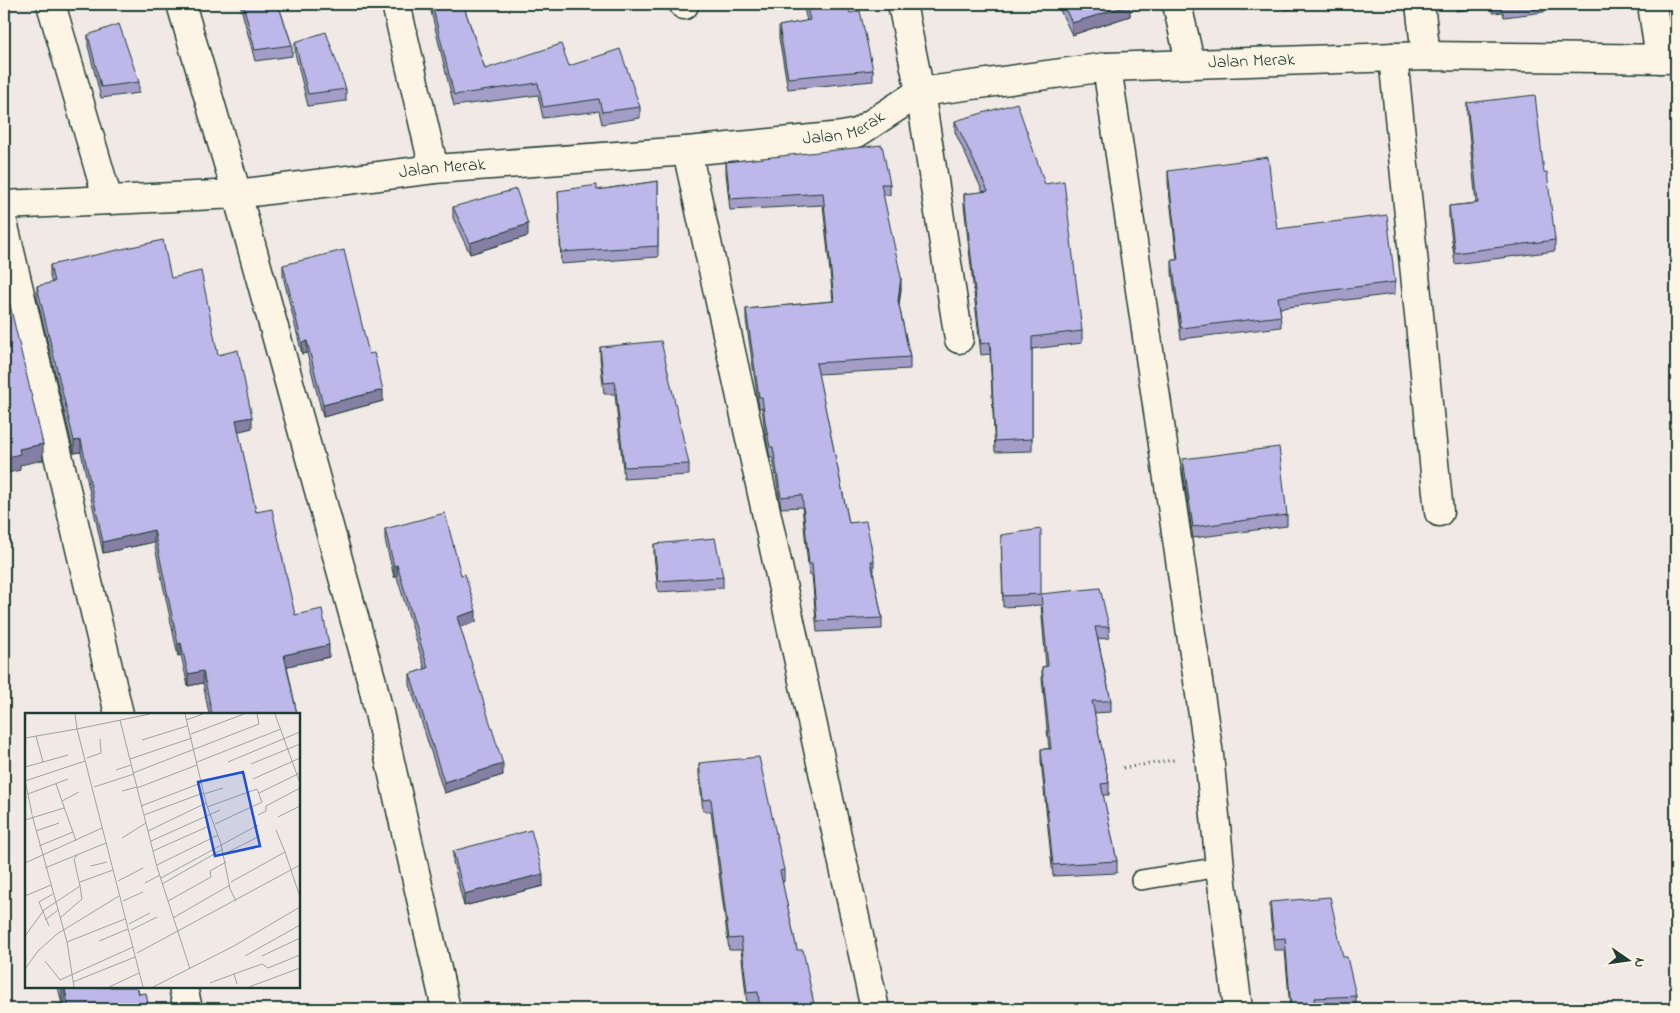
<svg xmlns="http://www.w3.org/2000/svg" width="1680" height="1013" font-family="'Indie Flower',sans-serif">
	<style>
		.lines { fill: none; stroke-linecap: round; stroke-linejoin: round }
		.service-casing { stroke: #1f3d34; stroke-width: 22 }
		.minor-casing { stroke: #1f3d34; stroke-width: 31 }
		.path { stroke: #1f3d34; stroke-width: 3; stroke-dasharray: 1 4; stroke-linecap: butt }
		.service { stroke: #fcf5e5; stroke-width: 19 }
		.minor { stroke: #fcf5e5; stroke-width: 28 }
		.wall { fill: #a39dc8; stroke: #1f3d34 }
		.shaded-wall { fill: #8580a3; stroke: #1f3d34 }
		.building { fill: #beb7e9; stroke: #1f3d34 }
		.labels { text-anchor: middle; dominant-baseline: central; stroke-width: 4; stroke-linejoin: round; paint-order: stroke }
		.street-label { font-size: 18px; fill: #1f3d34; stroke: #fcf5e5 }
		.inset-road { fill: none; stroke: #9ca49f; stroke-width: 1 }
		.view { fill: #1d4ed8; fill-opacity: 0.15; stroke: #1d4ed8; stroke-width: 2.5 }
		.inset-edge { fill: none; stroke: #1f3d34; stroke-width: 2.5 }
	</style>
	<rect width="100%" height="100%" fill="#f0e9e6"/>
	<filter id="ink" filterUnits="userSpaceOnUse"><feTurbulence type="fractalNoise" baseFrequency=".02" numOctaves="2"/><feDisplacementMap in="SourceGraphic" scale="10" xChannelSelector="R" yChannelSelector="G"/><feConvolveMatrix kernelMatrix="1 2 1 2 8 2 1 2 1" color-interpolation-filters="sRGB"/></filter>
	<g filter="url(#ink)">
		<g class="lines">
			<defs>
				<path id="service" d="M1141,880L1220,867"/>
				<g id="minor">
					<path d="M51,4L108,200"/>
					<path d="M181,4L237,194L372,682L446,1009"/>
					<path d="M396,4L434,169"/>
					<path d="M684,4V5"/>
					<path d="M902,4L920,92L959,339"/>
					<path d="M1177,4L1190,62"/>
					<path d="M1420,4L1426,56"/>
					<path d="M1652,4L1660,59"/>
					<path d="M1393,57L1439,512"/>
					<path d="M1107,67L1209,755L1220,867L1238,1009"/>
					<path d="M687,151L875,1009"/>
					<path id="s1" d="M4,205L237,194L434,169L687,151L843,136L857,133L920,92L1107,67L1426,56L1676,59"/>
					<path d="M4,226L119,714"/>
					<path d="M183,987L188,1009"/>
				</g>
			</defs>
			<use href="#service" class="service-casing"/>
			<use href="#minor" class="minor-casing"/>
			<path class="path" d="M1123,768L1174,760"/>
			<use href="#service" class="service"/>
			<use href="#minor" class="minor"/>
		</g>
		<path class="wall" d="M240,4H278L292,45V56L255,61Z
			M425,4H463L485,69L569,66L640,107V118L602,124L599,111L543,118L538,95L454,106L430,7H426Z
			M803,4H846L873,70V81L788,89L779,38V26L807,21Z
			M1057,4H1129L1130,16L1072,35Z
			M1283,4H1326L1284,10Z
			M1455,4H1556V6L1544,7V12L1504,17L1503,12L1493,13L1492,7L1456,11Z
			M88,35L139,82V93L101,98L88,46Z
			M295,42L346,89V101L308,106L295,53Z
			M1467,103L1555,240V251L1455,264L1449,218V206L1476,203L1467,114Z
			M955,121L1082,331V343L1032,349V451L995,452L990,354L981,355L964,205V194L983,192L955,132Z
			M726,162L890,184V195H883L901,289L899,305L910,357V369L818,374L849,523L874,561V572H873L882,618V629L817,632L812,575H809L802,507L781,508L773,458H770L765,432L762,408H759L746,320V309L833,301L823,205L730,210L726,173Z
			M1168,171L1277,229L1395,282V294L1280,308L1281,327L1181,339L1172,272V260H1177L1168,182Z
			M658,181V257L561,264L558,191L597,190Z
			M453,207L528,236L470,254L453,218Z
			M50,265L171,278L218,355L252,428L238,431L256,512L295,615L329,657L287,666L297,714H209L203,683L188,686L181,655L178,656L154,542L103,553L81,452L74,453L37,298V286L52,283L50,277Z
			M283,265L369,354L383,401L323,417L307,353L302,354L283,276Z
			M600,347L689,464V475L624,479L615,394H604L600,358Z
			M1183,459L1287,515V526L1193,538L1183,471Z
			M385,529L461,575L476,622L460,627L503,775L444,793L410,685V674L425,669L397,577H394L385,540Z
			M1001,535L1041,594L1109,627V638L1098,639L1111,701V712L1094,713L1109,783V795H1103L1117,861V873L1053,876L1041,761V749H1049L1042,678V667L1046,666L1041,605L1003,607Z
			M654,544L723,577V588L658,592L654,555Z
			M699,763L784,870V882H782L797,950L815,1009H759L758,1003L747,1004L741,950H729L711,811H703L699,774Z
			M453,851L543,886L464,906L453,862Z
			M1270,902L1343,957L1356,996V1008L1319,1009H1290L1285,950H1274L1270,914Z
			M58,987H137L139,994L149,1009H66L65,1003L62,1004Z"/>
		<path class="shaded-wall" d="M1130,5V16L1072,35V23Z
			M528,224V236L470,254V243Z
			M901,277V289L898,312V301Z
			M307,341V353L302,354V343Z
			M383,390V401L323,417V405Z
			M252,417V428L236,432V420Z
			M81,440V452L74,453V441Z
			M43,444V460L20,465V470L4,474V458L19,449Z
			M154,530V542L103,553V542Z
			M397,565V577H394V566Z
			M476,611V622L457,628V617Z
			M181,643V655L178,656V644Z
			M329,645V657L284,667V655Z
			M203,671V683L188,686V674Z
			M503,764V775L444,793V782Z
			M543,874V886L464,906V894Z
			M65,989V1003L62,1004V990Z"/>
		<path class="building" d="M243,4H278L292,45L255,50Z
			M432,4H463L485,69L561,44L569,66L620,49L640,107L602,112L599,99L543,107L538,83L454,95Z
			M806,4H846L850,13L860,11L873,70L788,78L779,26L810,20Z
			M1063,4H1129L1130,5L1072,23Z
			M119,24L139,82L101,87L88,35Z
			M326,32L346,89L308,94L295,42Z
			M1535,95L1544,173L1547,172L1555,240L1455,253L1449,206L1478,203L1467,103Z
			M1017,103L1045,184L1064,181L1082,331L1032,337V439L995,441L990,342L981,344L964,194L988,191L955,121Z
			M882,145L890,184H881L901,277L898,301L910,357L816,363L849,523L866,521L874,561H871L882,618L817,621L812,564H809L802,495L781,497L773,447H770L765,421L762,397H759L746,309L834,301L823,193L730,199L726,162Z
			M1268,157L1277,229L1387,215L1395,282L1278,297L1281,316L1181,328L1172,260H1178L1168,171Z
			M658,181V246L561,252L558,191L597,185V190Z
			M516,189L528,224L470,243L453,207Z
			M163,240L171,278L201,271L218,355L238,350L252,417L236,420L256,512L272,509L295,615L322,609L329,645L284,655L297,714H212L203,671L188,674L181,643L178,644L154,530L103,542L81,440L74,441L37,286L54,282L50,265Z
			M344,250L369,354L374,353L383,390L323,405L307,341L302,343L283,265Z
			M9,301L43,444L19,449L20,454L4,458V302Z
			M661,341L689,464L624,467L615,382L604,383L600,347Z
			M1279,447L1287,515L1193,527L1183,459Z
			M445,513L461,575L465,574L476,611L457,617L503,764L444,782L410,674L428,668L397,565L394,566L385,529Z
			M1041,529V594L1003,596L1001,535Z
			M715,538L723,577L658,581L654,544Z
			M1100,588L1109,627H1095L1111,701H1092L1109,783L1101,784L1117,861L1053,865L1041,749H1051L1042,667L1048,666L1041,594Z
			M759,757L784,870L780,871L797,950H803L815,1009H760L758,992L747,993L741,938L729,939L711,799L703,800L699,763Z
			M531,830L543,874L464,894L453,851Z
			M1330,897L1343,957H1347L1356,996L1314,998L1316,1009H1291L1285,938L1274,939L1270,902Z
			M61,987H137L139,994L146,993L149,1009H69L65,989L62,990Z"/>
	</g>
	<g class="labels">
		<g class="street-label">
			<text stroke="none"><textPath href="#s1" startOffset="1265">Jalan Merak</textPath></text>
			<text stroke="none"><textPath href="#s1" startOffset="845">Jalan Merak</textPath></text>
			<text stroke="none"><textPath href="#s1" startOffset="440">Jalan Merak</textPath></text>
		</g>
	</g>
	<g transform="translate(25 713)">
		<rect width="275" height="275" fill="#f0e9e6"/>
		<path class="inset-road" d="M160,1L181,90L196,131L205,176L211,188M250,1L275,70M95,7L132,154L165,256M161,7L178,1M166,21L219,1M11,23L18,49M0,25L52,16L50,1M117,27L162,13M62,45L76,40L75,26M105,46L167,25M172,49L256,16M203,49L275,19M226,51L275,31M0,54L43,42M91,57L106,52M108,60L234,11L232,1M228,66L275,45M0,67L7,101M0,68L60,48M31,71L51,128M69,74L109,61M112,75L172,52M97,78L112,74M234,80L275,60M3,81L43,66M179,81L198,75M37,88L54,79M116,93L176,70M182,94L232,76L237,89L190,111M7,102L42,229L49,274M119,102L178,80M233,102L241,98V93L275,75M253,104L275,93M0,107L39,95M251,117L260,139M11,118L34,110M123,118L181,90M97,125L121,110M126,128L195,97M14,133L48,119M128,138L184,113M199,141L235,123M0,150L77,115M132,152L193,122M66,153L82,149M20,155L81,130M136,165L233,112M93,168L118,155M55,169L88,157M206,169L260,139L275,184M120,170L135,162M137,171L198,136M0,183L26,172M98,188L118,179M143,188L186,164L185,158L201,149M35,205L57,186L55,173M148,205L205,172M20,207L33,197M104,211L125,200M24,213L14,189L28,181M106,217L132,204M0,223L19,197L55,173L49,146L53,141M74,228L103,216M42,229L100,206M112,240L275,152M220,243L275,212M237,243L275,225M20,248L35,267L108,234M0,256L13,238L32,221L94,183M48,269L110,244M185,270L209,261M212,271L209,261L237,251L243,255L275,242M84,274L114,260M118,274L52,16L125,1M128,274L207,234L275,194M224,274L275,255"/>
		<path class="view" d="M218,59L235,133L190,143L173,69Z"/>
		<rect width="275" height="275" class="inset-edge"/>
	</g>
	<rect width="1680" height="1013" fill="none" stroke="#fcf5e5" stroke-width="20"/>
	<rect x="10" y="10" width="1660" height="993" fill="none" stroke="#1f3d34" stroke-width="2" filter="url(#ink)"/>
	<g transform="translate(1628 960) rotate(103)" stroke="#fcf5e5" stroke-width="4" paint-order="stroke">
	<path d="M0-4L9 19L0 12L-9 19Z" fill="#1f3d34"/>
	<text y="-8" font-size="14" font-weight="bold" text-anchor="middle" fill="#1f3d34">N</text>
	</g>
</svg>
